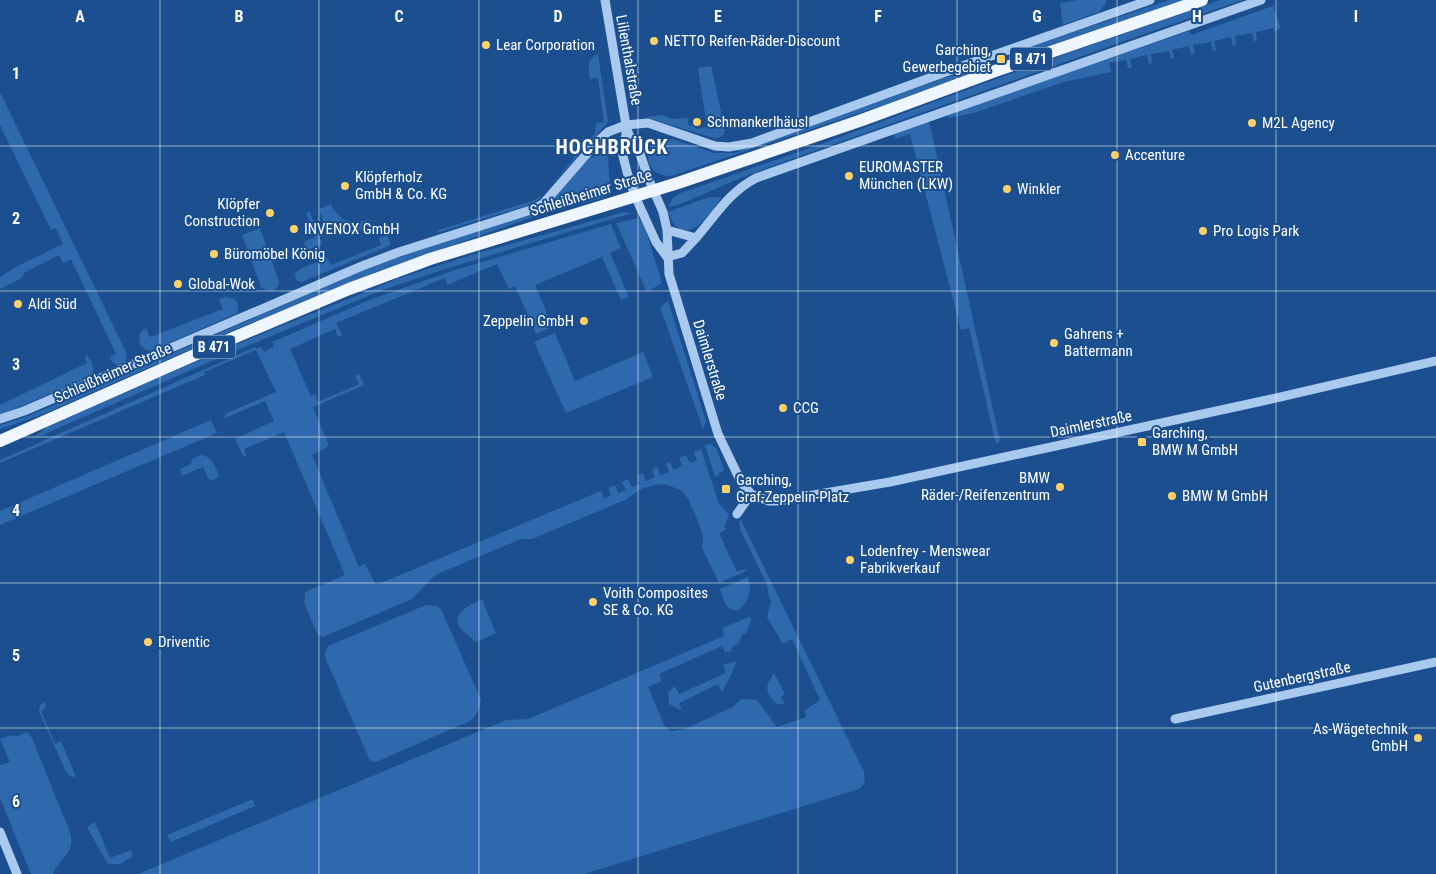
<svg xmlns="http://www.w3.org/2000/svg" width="1436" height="874" font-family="'Roboto Condensed',sans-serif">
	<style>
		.green { fill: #2e69ad }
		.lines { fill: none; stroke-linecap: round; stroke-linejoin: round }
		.minor { stroke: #a9c9ee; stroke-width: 9 }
		.major { stroke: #f0f6ff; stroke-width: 12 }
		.grid { fill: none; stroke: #fff; stroke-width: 1; stroke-opacity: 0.55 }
		.poi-dot { fill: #ffd166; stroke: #1b4f8f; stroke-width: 2 }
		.labels { text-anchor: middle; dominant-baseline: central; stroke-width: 4; stroke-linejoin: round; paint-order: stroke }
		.shield { fill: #1b4f8f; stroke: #bbcadd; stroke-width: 1 }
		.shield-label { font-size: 14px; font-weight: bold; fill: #fff }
		.poi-label { font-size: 15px; fill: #fff; stroke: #1b4f8f; text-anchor: start }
		.street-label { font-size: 15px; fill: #fff; stroke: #1b4f8f }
		.district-label { font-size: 20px; font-weight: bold; letter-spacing: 1px; fill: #fff; stroke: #1b4f8f }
		.grid-label { font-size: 16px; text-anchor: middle; font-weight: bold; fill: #fff; stroke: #1b4f8f; stroke-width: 4; stroke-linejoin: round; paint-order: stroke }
	</style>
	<rect width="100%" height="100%" fill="#1b4f8f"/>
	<path class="green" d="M1078,0H1106V3L1099,12L1063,25L1060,3Z
		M1169,0H1185L1025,54L1027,48Z
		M1220,0H1243L1141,35L775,165L743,177L678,205L668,207L673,198L681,193L813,147L1012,73Z
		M1273,6L1281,28L1274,32L1273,28L1256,32L1257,41H1254L1252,33L1235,36L1236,45L1233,46L1231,37L1214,41L1216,50H1213L1211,42L1193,45L1195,54L1191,55L1189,46L1172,50L1174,59H1171L1169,51L1151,54L1152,63L1149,64L1147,55L1130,59L1132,68H1128L1126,60L1109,63L1111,72L1064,82L974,113L948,118L946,115L1189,31L1191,35Z
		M598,54L608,122L541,197L534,203L526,206L436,233L439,230L532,201L543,195L595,133L596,123L604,122L598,78L590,79C588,68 587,59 598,54Z
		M711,66L725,130L723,135L718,138L710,137L646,117L662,115L673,119L688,118L689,126L696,125V129L707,127L698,68Z
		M973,68L980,71L884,105L671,176C640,177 641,137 672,139L714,153H734Z
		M0,92L126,352L127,358L125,362L117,365L112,362L110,357L116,354L71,259L63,263L59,255L25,272L22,278L0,289V277L14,268L63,244L56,228L51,230L0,125Z
		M929,121L1000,441L996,444L969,328L961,330L910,134L895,139V133Z
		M597,155H605L608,157L610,187L612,193L602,198L539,215L376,272L232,331L41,415L0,429V425L31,415L373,266L428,246L534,214L548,204L585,163L590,158Z
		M718,197L721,198C712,211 691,245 673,223C671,220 670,215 668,212L706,198Z
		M331,204C338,220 350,225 367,220L370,229C358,230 348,232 337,225L331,229L324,224L319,209Z
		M310,212L322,244L307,250L304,242L315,237L306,213Z
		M624,212L632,213L448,268L385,289L233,352L231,351L232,347L237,344L400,278L468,256Z
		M639,218L647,234L662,283L647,292L616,223Z
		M611,224L621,248L610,253L629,297L621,300L602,257L535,285L553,327L536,334L515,286L509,289L497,264L447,285L445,278L336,323L342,335L338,337L335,329L290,349L311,396L315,394L318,402L359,384L355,376L359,374L364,385L313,407L329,446L312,455L359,567L365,564L376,585L601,491L604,499L611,495L608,488L615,485L618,493L626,490L622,482L628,479L632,487L640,484L637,476L643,473L646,481L655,477L652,470L657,467L660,475L669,472L666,464L670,462L674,470L682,466L679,458L686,455L690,463L697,460L694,452L701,449L719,504L729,514L724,528L727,529L719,533L737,572L745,569L746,571L719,583L702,548L703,535L695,514L688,499L682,491L668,485L660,484L643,488L625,500L532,539H521L440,573L433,577L412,599L323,637L318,635L304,603L305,592L345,575L284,432L244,449L247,457L243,456L235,439L274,421L265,401L225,418V414L276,392L256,350L204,372L205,375L0,463V460L255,347L257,349L261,347L264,352L274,347L272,342L372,299L455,270Z
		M260,228L279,282C278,292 268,293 261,287L242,235Z
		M387,235L391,244L389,246L301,282L297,281L295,276V273L300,269L327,258L331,265L381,245L379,238Z
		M226,297L235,299C239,304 239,307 237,313L151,351L146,350L140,345C139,337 138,332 146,328L150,337L223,309L219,299Z
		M668,301L706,421L703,429L660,307Z
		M555,333L575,381L643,352L653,377L566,413L534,342Z
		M213,354L221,357L31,440L47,427Z
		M86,355C92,360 97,371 90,377L0,415V405L87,363L85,356Z
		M211,420L217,433L0,525V511Z
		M711,444L717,449L724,471L719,473V475L715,477L705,445Z
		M201,455C212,456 216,467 219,477L210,481L203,467L182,476L180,469L191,464L192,459Z
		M741,520L864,772C865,780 866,784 859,789L584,874H138L506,720L528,719L724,636L722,628L749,617L751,619V621L746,633L742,635L739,643L731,648L732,651L725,652L722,646L659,674L662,681L648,687L665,727L672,731L685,729L719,713L733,707L741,699L757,700L777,727L806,717L805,710L820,700L792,639L783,644L767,617L771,602L769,598L767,585L740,529L739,521Z
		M748,577C749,581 750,585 750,589C749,599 740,618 728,607C724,603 722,595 720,589Z
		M482,599L496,633L476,642C471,637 464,633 460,628C450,613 472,604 482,599Z
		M426,605L437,606L441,609L481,700C480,709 477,715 470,721L376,762L370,761L328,664C325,657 323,653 328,646Z
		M737,661L731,675L722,692L718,684L679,703L682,711L669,704L668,693L675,686L679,694L726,673L723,665Z
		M774,673L785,694L781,697L785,704H777C764,693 765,686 774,673Z
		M44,702L46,707L41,711L55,744L61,741L76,777L70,776L66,772L39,711L40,705Z
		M27,732L32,738L70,832C71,836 72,841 71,845C70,855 56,863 53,874H31L0,798V764L1,765L10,762L0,739L11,735L16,737Z
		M253,799L255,806L171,842L167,835Z
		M95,822L110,858L131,850L133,856L120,864H108L99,849L87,827Z"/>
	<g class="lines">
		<path class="minor" d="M605,0L626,125L629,135L637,145L649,180L663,212L667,230L669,274L718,434L741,482L751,494L769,501H778L890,482L1267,400L1436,361
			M626,128V135L623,146V156L627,172L635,196L656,242L667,257
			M667,230L696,238C716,215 728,193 756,178L1261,0
			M667,257L682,253L696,238
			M0,419L24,411L362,266L399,252L534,209L543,204L598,141L608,132L626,125L648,123L715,146L729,147L752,143L954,69L1150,0
			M737,514L751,494
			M1175,719L1436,662
			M0,832L17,874"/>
		<path class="major" d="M0,441L233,338L349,289L430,259L678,183L862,120L995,71L1202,0"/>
	</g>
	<path class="grid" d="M160,0V874M319,0V874M479,0V874M638,0V874M798,0V874M957,0V874M1117,0V874M1276,0V874M0,146H1436M0,291H1436M0,437H1436M0,583H1436M0,728H1436"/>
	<g class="poi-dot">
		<circle cx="654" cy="41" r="5"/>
		<circle cx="486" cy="45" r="5"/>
		<rect x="996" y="54" width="10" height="10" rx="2.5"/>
		<circle cx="697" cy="122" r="5"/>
		<circle cx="1252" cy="123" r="5"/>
		<circle cx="1115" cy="155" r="5"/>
		<circle cx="849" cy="176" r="5"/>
		<circle cx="345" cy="186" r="5"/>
		<circle cx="1007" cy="189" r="5"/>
		<circle cx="270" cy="213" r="5"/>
		<circle cx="294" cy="229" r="5"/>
		<circle cx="1203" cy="231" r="5"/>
		<circle cx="214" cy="254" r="5"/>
		<circle cx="178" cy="284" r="5"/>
		<circle cx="18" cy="304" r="5"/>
		<circle cx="584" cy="321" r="5"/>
		<circle cx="1054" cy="343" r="5"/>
		<circle cx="783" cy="408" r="5"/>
		<rect x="1137" y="437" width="10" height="10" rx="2.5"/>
		<circle cx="1060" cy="487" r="5"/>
		<rect x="721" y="484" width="10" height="10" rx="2.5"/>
		<circle cx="1172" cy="496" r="5"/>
		<circle cx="850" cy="560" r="5"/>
		<circle cx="593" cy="602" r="5"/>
		<circle cx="148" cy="642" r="5"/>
		<circle cx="1418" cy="738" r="5"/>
	</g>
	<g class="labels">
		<g class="shield">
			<rect x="1010" y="47.5" width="42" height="23" rx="4"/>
			<rect x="193" y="335.5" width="42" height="23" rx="4"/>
		</g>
		<g class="shield-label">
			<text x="1031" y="59">B 471</text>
			<text x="214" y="347">B 471</text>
		</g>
		<g class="poi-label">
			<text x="664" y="41">NETTO Reifen-Räder-Discount</text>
			<text x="496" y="45">Lear Corporation</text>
			<text x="991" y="50" text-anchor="end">Garching,<tspan x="991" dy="17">Gewerbegebiet</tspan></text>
			<text x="707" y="122">Schmankerlhäusl</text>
			<text x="1262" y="123">M2L Agency</text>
			<text x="1125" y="155">Accenture</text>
			<text x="859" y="167">EUROMASTER<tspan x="859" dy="17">München (LKW)</tspan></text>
			<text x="355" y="177">Klöpferholz<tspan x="355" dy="17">GmbH &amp; Co. KG</tspan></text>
			<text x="1017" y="189">Winkler</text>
			<text x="260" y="204" text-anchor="end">Klöpfer<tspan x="260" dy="17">Construction</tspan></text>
			<text x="304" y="229">INVENOX GmbH</text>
			<text x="1213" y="231">Pro Logis Park</text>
			<text x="224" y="254">Büromöbel König</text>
			<text x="188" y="284">Global-Wok</text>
			<text x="28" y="304">Aldi Süd</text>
			<text x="574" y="321" text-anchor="end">Zeppelin GmbH</text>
			<text x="1064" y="334">Gahrens +<tspan x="1064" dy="17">Battermann</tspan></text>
			<text x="793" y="408">CCG</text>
			<text x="1152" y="433">Garching,<tspan x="1152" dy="17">BMW M GmbH</tspan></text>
			<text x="1050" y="478" text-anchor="end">BMW<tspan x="1050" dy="17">Räder-/Reifenzentrum</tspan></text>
			<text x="736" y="480">Garching,<tspan x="736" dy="17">Graf-Zeppelin-Platz</tspan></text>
			<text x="1182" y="496">BMW M GmbH</text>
			<text x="860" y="551">Lodenfrey - Menswear<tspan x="860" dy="17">Fabrikverkauf</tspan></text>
			<text x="603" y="593">Voith Composites<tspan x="603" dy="17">SE &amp; Co. KG</tspan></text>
			<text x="158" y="642">Driventic</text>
			<text x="1408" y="729" text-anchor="end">As-Wägetechnik<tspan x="1408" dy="17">GmbH</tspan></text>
		</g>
		<g class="street-label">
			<text transform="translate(629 60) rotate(80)">Lilienthalstraße</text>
			<text transform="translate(591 193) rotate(-17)">Schleißheimer Straße</text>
			<text transform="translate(710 360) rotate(73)">Daimlerstraße</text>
			<text transform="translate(113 373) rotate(-24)">Schleißheimer Straße</text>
			<text transform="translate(1091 424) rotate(-12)">Daimlerstraße</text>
			<text transform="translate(1302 677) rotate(-12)">Gutenbergstraße</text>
		</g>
		<g class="district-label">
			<text x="612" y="147">HOCHBRÜCK</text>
		</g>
	</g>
	<g class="grid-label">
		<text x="80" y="22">A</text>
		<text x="239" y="22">B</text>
		<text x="399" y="22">C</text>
		<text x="558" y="22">D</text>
		<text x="718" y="22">E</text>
		<text x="878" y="22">F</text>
		<text x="1037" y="22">G</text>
		<text x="1197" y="22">H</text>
		<text x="1356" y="22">I</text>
		<text x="16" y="79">1</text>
		<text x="16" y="224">2</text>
		<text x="16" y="370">3</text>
		<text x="16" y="516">4</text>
		<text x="16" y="661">5</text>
		<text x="16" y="807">6</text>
	</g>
</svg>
